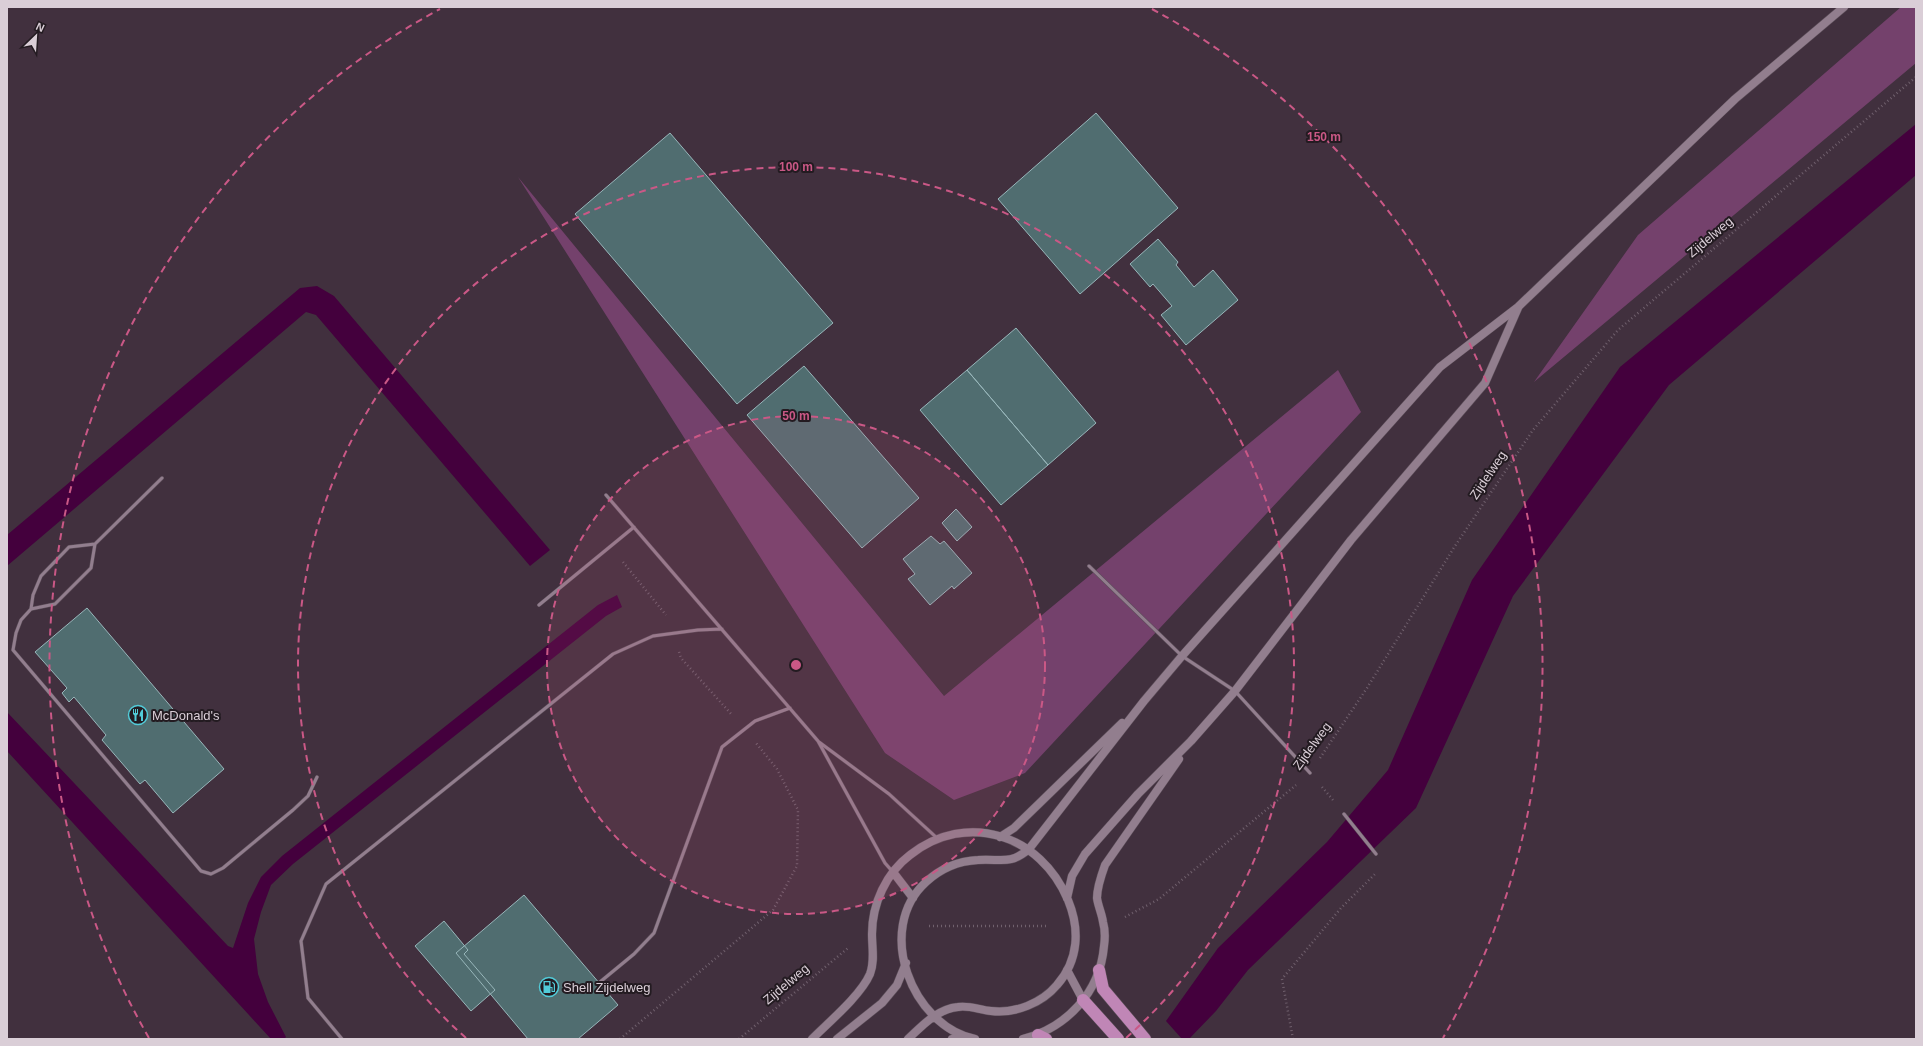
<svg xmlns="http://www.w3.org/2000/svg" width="1923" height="1046" font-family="Arial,sans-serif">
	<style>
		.green { fill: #74416c }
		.water { fill: #44003d }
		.building { fill: #506d70; stroke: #98b6ba }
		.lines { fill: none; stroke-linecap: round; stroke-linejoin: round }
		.lane-casing { stroke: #5d4f5a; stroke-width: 4 }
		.secondary-casing { stroke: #5d4f5a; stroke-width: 9 }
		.highway-casing { stroke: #5d4f5a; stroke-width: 13 }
		.path { stroke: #70606d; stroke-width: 2.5; stroke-dasharray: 1 3; stroke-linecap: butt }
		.lane { stroke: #927e8e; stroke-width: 3 }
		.secondary { stroke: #927e8e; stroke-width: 8 }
		.highway { stroke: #c086b6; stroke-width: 12 }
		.ring { fill: none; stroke: #ca5886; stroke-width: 2; stroke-dasharray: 7 5 }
		.labels { text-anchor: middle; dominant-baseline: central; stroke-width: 4; stroke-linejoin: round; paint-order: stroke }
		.street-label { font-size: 13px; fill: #daced7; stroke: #231b21 }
		.poi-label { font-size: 13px; fill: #daced7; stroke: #231b21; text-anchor: start }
		.centre { fill: #ca5886; stroke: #231b21; stroke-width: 2 }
		.ring-label { font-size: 12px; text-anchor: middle; font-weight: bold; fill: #ca5886; stroke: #231b21; stroke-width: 4; stroke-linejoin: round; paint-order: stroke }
	</style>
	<rect width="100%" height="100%" fill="#41303e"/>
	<path class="green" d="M1901,7H1916V63L1534,382L1638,235Z
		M518,177L944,696L1338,370L1361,412L1025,773L954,800L885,753Z"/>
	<path class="water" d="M1916,124V175L1669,385L1513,596L1416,808L1248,970L1216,1011L1189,1039H1182L1166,1021L1218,948L1327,842L1388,770L1472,580L1620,367Z
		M317,286L334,296L550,550L530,566L316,315L306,312L7,566V535L300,288Z
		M617,595L622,607L606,616L293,864L271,885L261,912L254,939L258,974L268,1002L286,1037L284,1039H271L7,751V712L228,946L233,948L248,903L261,877L282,856L598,605Z"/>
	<path class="building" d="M1096,113L1178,208L1080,294L998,199Z
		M670,133L833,323L737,404L575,214Z
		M1158,239L1178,262L1176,265L1194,287L1213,270L1238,300L1186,345L1161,315L1172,306L1153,284L1150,287L1130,264Z
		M1016,328L1096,423L1048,465L967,370Z
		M804,366L919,498L862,548L747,415Z
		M967,370L1048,465L1001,505L920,410Z
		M956,509L972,527L957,541L942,523Z
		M931,536L940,544L944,541L972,573L954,589L952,586L930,605L908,579L915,574L903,559Z
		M87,608L224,769L173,813L145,780L140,784L102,740L106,735L74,697L69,702L62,693L67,688L35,652Z
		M524,895L618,1005L578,1039H528L456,953Z
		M444,921L468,950L464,954L495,990L471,1011L415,946Z"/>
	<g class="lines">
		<defs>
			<path id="lane" d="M162,478L95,544L69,547L41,576L33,595L31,609L21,620L16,633L13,650L201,871L211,874L223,868L293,810L308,796L317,777
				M606,495L818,741L885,863L892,871
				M1089,566L1182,656L1235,691L1310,773
				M539,605L634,527
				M31,609L55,604L91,568L95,544
				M819,742L889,794L937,838
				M1344,814L1376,854
				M600,982L634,954L654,933L722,747L755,721L790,708
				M342,1039L308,998L301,941L326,884L613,654L653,636L698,630L722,629"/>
			<path id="secondary" d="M1000,837L1014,828L1122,723
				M893,872L913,898
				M1067,898L1072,876L1085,854L1138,794L1191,741L1235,691L1351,540L1485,383L1518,308
				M1067,970L1083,1000
				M812,1039C829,1022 861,995 870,974C875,961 872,948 872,934C872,904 886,873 910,855C967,810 1041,835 1068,900C1080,929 1079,960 1057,985C1042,1003 1015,1014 991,1011C980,1010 969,1005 958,1007C937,1009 922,1026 908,1039
				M837,1039L882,1003L897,985L906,963
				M952,1039L965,1037
				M975,1039C912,1026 874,929 926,882C940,869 958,861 978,860C1000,858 1009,866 1029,849L1144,701L1182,656L1440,367L1518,307L1735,99L1844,7
				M1023,1039C1066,1028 1100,993 1104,946C1105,939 1105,929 1103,922C1102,914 1098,906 1097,898C1097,887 1101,876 1105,865L1179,759"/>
			<path id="highway" d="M1099,970L1103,989L1145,1039
				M1083,1000L1118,1039
				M1038,1035L1046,1039"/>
		</defs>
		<use href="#lane" class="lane-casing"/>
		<use href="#secondary" class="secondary-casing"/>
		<use href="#highway" class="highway-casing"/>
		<path class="path" d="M623,562L666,615
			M679,652L681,658L732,715
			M1320,758L1367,688L1455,546L1533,430L1618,330L1916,77
			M1322,787L1333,800
			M1125,917L1159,899L1296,785
			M929,926H1048
			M620,1039L773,910L797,866L798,810L777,769L756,743
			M739,1039L848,948
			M1293,1039L1282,979L1341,908L1375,874"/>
		<use href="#lane" class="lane"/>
		<use href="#secondary" class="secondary"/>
		<use href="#highway" class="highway"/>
	</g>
	<circle cx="796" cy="665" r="249" fill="#ca5886" fill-opacity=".12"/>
	<g class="ring">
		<circle cx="796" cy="665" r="249"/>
		<path d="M466 1038A498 498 0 1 1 1126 1038"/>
		<path d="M149 1038A747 747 0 0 1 440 9M1152 9A747 747 0 0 1 1443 1038"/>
	</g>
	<defs>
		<symbol id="restaurant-ring" viewBox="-11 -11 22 22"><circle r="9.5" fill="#231b21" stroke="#52cbd8" stroke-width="1.5"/><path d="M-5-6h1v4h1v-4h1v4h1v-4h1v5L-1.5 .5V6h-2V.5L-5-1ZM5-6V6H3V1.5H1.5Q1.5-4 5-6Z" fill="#52cbd8"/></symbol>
		<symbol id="fuel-ring" viewBox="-11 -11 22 22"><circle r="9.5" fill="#231b21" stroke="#52cbd8" stroke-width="1.5"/><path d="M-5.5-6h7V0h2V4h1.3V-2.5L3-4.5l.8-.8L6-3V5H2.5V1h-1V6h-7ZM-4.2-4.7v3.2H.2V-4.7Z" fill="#52cbd8"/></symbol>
	</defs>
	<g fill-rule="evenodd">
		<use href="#restaurant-ring" x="127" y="704" width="22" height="22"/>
		<use href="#fuel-ring" x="538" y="976" width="22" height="22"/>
	</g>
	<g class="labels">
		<g class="street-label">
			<text transform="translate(1710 237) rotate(-40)">Zijdelweg</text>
			<text transform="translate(1488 475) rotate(-56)">Zijdelweg</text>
			<text transform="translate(1312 746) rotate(-54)">Zijdelweg</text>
			<text transform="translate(786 984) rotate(-40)">Zijdelweg</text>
		</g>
		<g class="poi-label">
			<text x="152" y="715">McDonald's</text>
			<text x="563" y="987">Shell Zijdelweg</text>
		</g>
	</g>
	<circle cx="796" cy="665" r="6" class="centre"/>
	<g class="ring-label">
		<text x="1324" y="141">150 m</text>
		<text x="796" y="171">100 m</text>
		<text x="796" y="420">50 m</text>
	</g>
	<rect width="1923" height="1046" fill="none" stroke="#daced7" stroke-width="16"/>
	<g transform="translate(36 36) rotate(25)" stroke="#231b21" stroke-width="3" paint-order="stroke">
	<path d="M0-3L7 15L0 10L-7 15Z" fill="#daced7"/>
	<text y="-6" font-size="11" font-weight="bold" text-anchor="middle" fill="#daced7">N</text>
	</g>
</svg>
